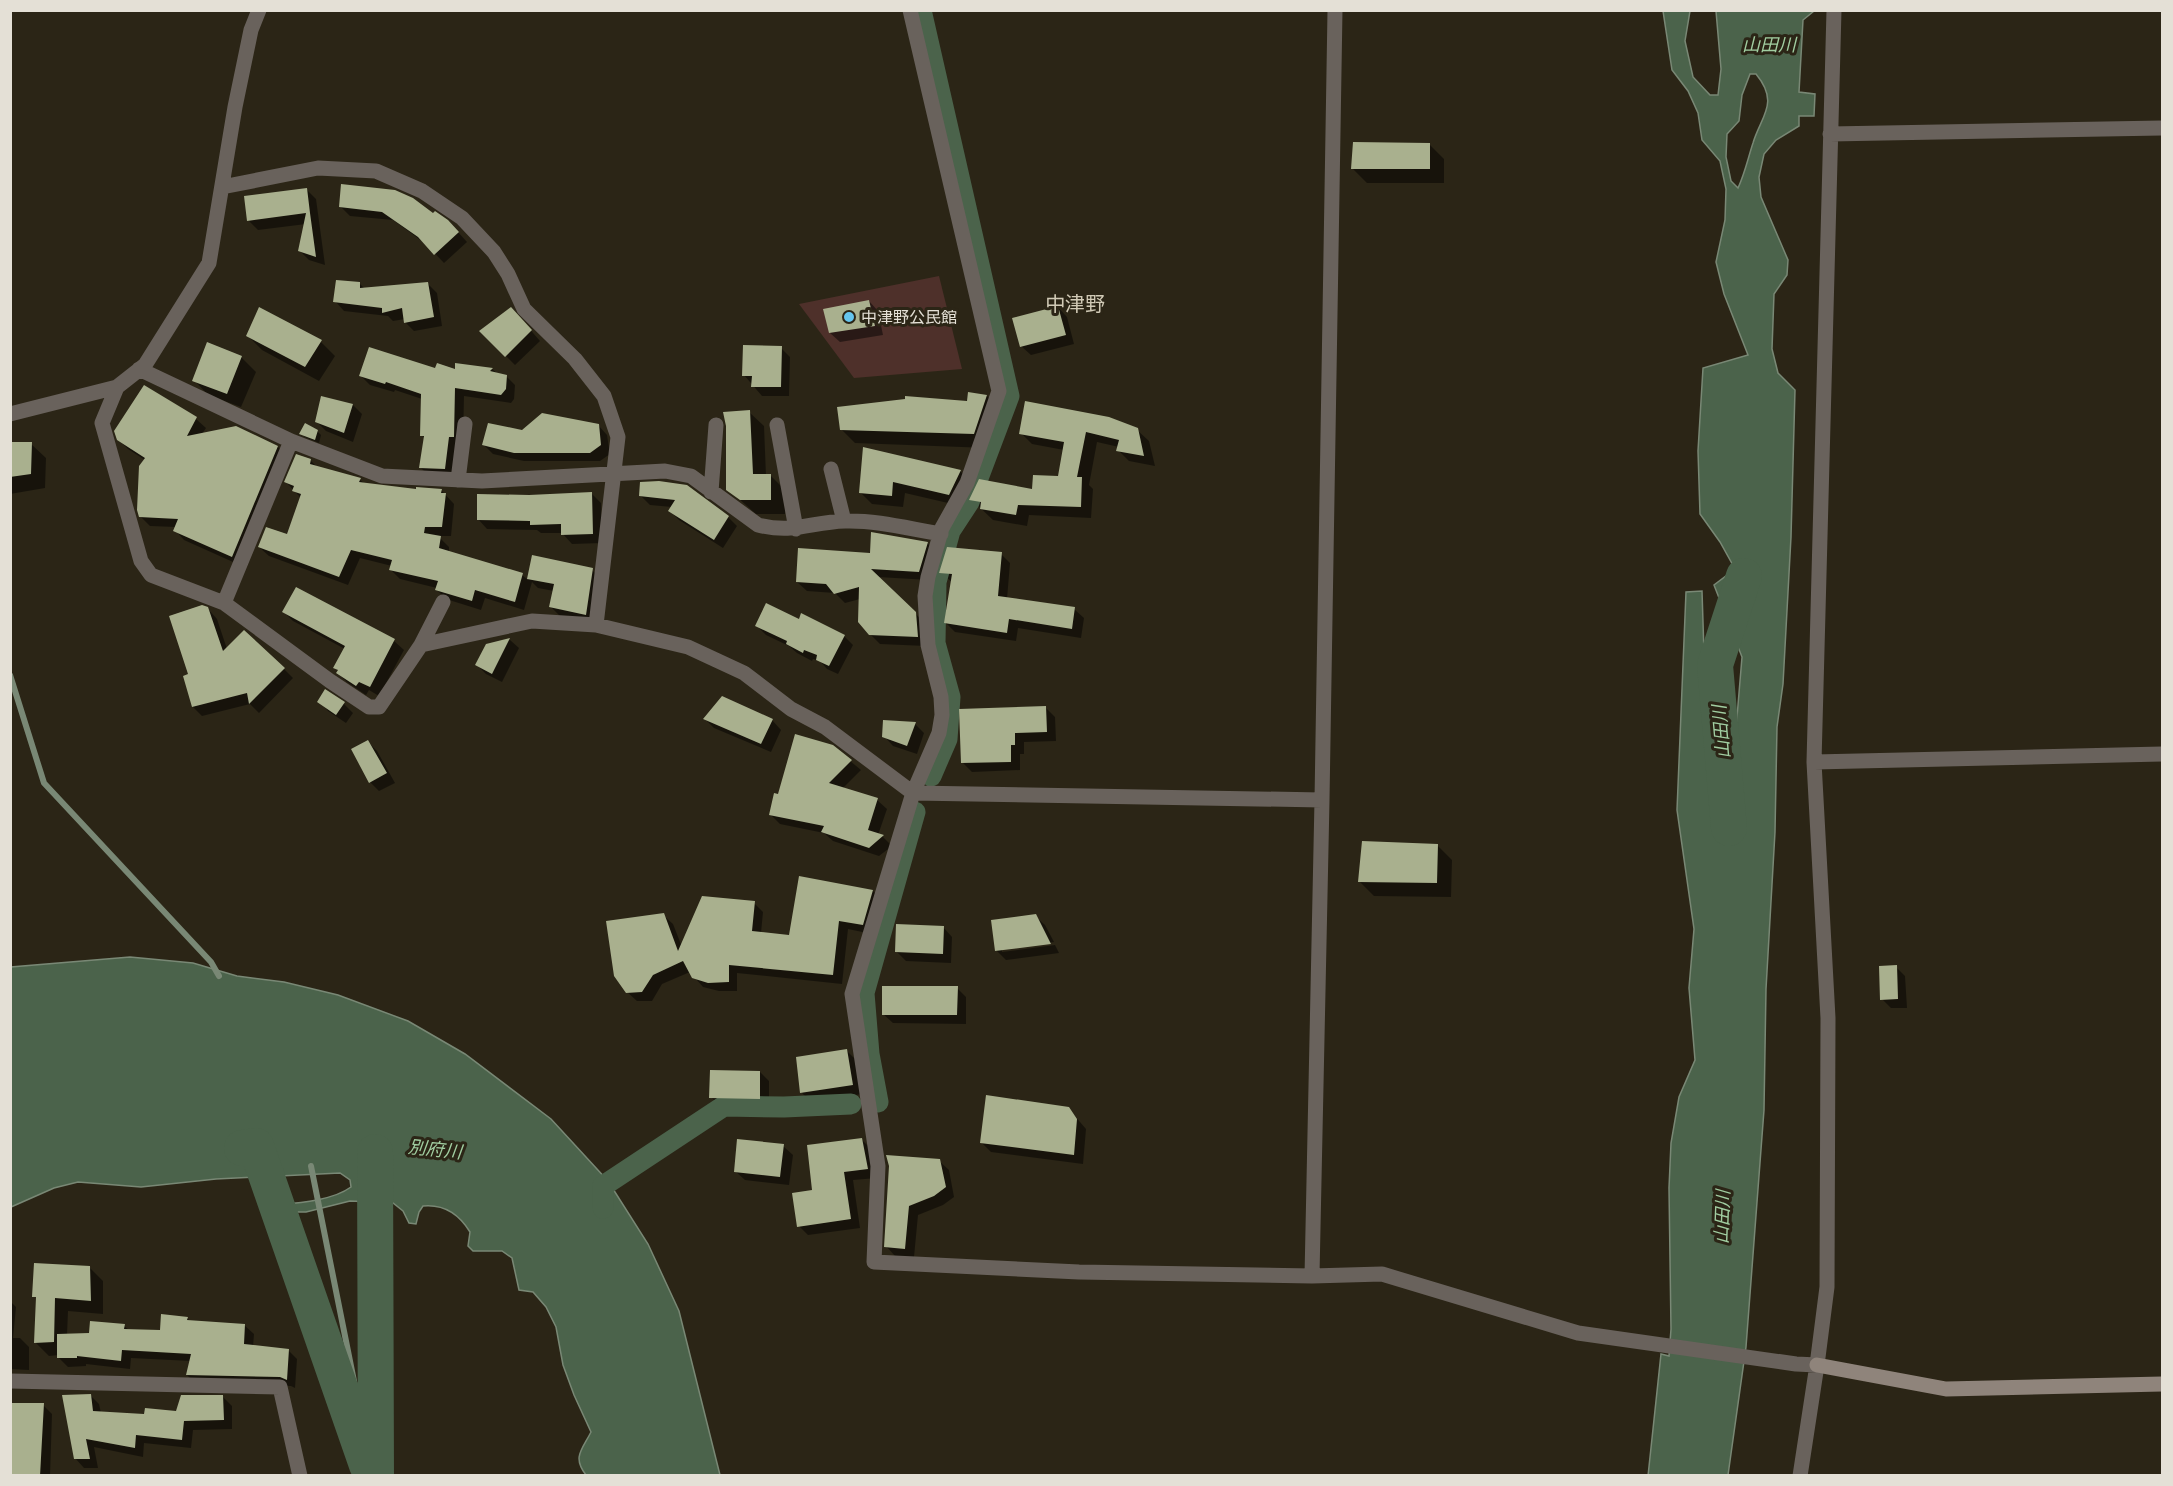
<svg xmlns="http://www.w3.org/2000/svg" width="2173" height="1486" font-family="'Work Sans','Noto Sans JP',sans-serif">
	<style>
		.green { fill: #4e302a }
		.water { fill: #4b634b; stroke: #798875; stroke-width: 1.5; fill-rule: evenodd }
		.shadow { fill: #0007 }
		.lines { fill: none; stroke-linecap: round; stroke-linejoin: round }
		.stream { stroke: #798875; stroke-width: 6 }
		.canal { stroke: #4b634b; stroke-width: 21 }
		.river { stroke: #4b634b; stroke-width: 36 }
		.building { fill: #a9b08e }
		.street { stroke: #69625c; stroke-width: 15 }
		.secondary { stroke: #8f847b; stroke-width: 15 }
		.poi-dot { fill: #65c5ee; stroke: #2b2516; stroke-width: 2 }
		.labels { text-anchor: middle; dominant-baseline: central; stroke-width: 6; stroke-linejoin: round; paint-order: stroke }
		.poi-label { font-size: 16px; fill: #e4e0d6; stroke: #2b2516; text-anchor: start }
		.water-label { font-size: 18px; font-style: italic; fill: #a1cea1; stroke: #2b2516 }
		.quarter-label { font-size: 20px; fill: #d1cab6; stroke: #2b2516 }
	</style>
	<rect width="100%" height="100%" fill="#2b2516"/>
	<path class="green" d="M939,276L962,369L854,378L799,304Z"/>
	<path class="water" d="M1663,11H1690L1685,41L1693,77L1710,95H1718L1721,69L1716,11H1814L1803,20L1799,92L1815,94L1814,116H1799V126L1776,140L1764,154L1759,177L1761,197L1788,260L1787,275L1774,294L1772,349L1778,373L1795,390L1791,537L1783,684L1777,727L1775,832L1766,989L1764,1110L1746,1347L1728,1475L1648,1476L1661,1354L1669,1356L1671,1329L1669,1188L1671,1143L1679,1097L1695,1060L1689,988L1694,929L1677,810L1686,592L1702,591L1704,653L1717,763L1725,778L1736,729L1742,657L1714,585L1735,569L1720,542L1700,514L1698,451L1703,368L1748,355L1724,294L1716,262L1725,220L1726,189L1720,161L1702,140L1698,113L1688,91L1672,70ZM1750,74H1756C1780,103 1761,116 1753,143C1748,158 1745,173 1738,188L1731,181L1726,157L1727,134L1739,121L1742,95Z
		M130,957L193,963L237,976L284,982L338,995L408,1021L465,1054L551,1119L608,1181L648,1244L679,1311L720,1475H586C572,1457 582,1450 591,1432L574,1395L563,1365L556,1327L546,1307L533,1292L519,1290L512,1258L502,1251H473L468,1246L470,1232C459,1214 444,1204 423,1206L419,1212L416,1224L409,1223L403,1211L393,1203L350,1201L306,1212H290L274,1205C297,1203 332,1201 351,1187L350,1180L340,1173L216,1179L141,1187L78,1182L54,1188L11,1207V967Z"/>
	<path class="shadow" d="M1430,145L1444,159V183H1367L1353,169Z
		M343,185L457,231L467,242L444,263L426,244L393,220L350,216L340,206Z
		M306,189L316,199L325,265L309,260L299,250L306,224L258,230L249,221Z
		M360,284L365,289L428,284L437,293L442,326L414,331L405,322V319L393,321L388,316L344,311L335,301Z
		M869,301L878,311L883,335L840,342L830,333Z
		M1058,307L1067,317L1074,344L1031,355L1021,346Z
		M520,318L540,341L515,365L481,331Z
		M248,336L321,342L335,356L319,381L262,350Z
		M781,348L790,357L789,396H762L744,375Z
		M241,357L256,372L241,407L208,395L194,380Z
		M457,364L492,369L498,374L506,376L515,385L514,399L511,403L464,396L463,441L453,478L429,476L421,468L425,439L422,435V399L395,390L394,392L370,385L361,376L436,370L456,371Z
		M144,387L196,419L206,428L202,434L236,427L278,447L287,456L242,566L184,540L175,530L176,527L150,526L140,516L145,460L128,449L118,439Z
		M970,393L987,396L1001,410L988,448L855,443L841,429L968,402Z
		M353,405L362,414L353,442L326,431L316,421Z
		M749,412L764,426L766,476H771L785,490V514H756L728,489Z
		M598,425L607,435L610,454L600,461H524L493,454L484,445L523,431Z
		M1137,430L1149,441L1155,466L1129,461L1118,450L1119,447L1097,442L1089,485L1093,489L1091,518L1029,515L1027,526L993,520L971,499L1034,490L1059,477L1064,450L1032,444L1021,433Z
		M317,431L321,435L319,443L305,437L301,433Z
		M10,443L31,444L46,458L45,488L10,494Z
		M864,449L960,471L972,483L961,506L905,493L903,507L872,504L860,492Z
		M310,460L317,467L360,480L365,484L417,491L441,490L454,504L451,536H438L449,547V552L522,575L528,580L533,557L592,570L601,579L595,623L560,616L551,607L554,591L538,588L532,582L524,610L485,598L481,610L446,599L437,590V588L400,579L391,570L392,566L360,558L348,585L269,556L259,547L287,536L301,498L286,482Z
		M642,484L728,517L737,526L723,548L679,520L670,511L672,507L650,505L641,496Z
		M592,494L601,503L602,543L572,544L562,533H541L537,530L487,529L478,519L529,497Z
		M927,543L937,552L929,580L878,577L925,623L926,646L880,644L870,634L860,599L845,603L835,593L807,591L797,582L871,554Z
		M1001,554L1010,563L1007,599L1074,609L1084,618L1081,638L1018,628L1016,641L955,632L946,623L952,582L941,573Z
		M296,589L394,641L404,650L379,696L369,690L366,695L347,682L338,673L339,671L335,668L345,649L293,621L284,612Z
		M208,609L217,619L227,649L284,669L293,678L259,713L250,704L202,716L193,707L190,675Z
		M799,621L844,636L853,645L838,674L827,669L820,661L813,659L812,661L797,653L789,646L766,635L757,626Z
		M510,640L519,648L502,682L486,674L476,664L487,645Z
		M319,701L344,704L353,713L346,723L328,711Z
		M1046,708L1055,717L1056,741L1024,742V754H1020V770L972,772L963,763Z
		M705,719L772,720L781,730L771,752L714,728Z
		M915,724L924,733L917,754L893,746L884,736Z
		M368,742L377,751L395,783L379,791L370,782Z
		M832,746L861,770L842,789L877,800L887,809L878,835L883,837L892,846L879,856L833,841L824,833L780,824L771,815Z
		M1437,845L1452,860L1451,897L1374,896L1360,882Z
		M801,878L873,891L882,900L872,934L848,929L842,984L737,973V991H719L703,987L690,972L662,984L652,1001H637L627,992L663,915L673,924L682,947L754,903L763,912L761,933L790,936Z
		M1035,916L1045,925L1054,942L1002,949V952L1055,945L1059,953L1006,960L996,950Z
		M943,927L952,937L951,963L906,961L897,952Z
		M1896,967L1905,976L1907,1008H1891L1882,999Z
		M957,988L966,997V1024L893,1023L883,1014Z
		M847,1051L856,1060L862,1094L811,1102L802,1093Z
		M760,1072L769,1081V1107L720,1106L711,1097Z
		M1068,1108L1086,1129L1083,1164L991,1152L981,1142Z
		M862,1140L871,1149L877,1178L853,1180L860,1228L808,1235L799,1226L814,1191Z
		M783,1146L793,1155L789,1185L745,1180L735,1171Z
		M939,1161L949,1170L954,1197L943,1205L918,1215L914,1257L895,1256L886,1246L890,1166Z
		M39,1265L89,1267L103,1281V1314L68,1311L67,1335H91L124,1326L129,1330L161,1331L187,1318L190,1321L244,1325L254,1334L253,1347L288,1350L297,1359L295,1388L291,1386L196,1384L187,1375L191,1361L131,1358L130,1369L86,1364V1366L68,1367L59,1358V1355L49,1356L35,1342Z
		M10,1301L16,1307L13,1338H20L29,1347V1370L10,1369Z
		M90,1395L99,1404L101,1413L146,1416L177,1413L223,1397L232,1406V1429L193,1430L191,1448L144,1443L143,1457L94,1447L98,1468H84L75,1458Z
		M43,1405L52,1414L50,1476H10Z"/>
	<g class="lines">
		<path class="stream" d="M10,675L44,783L211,962L219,976
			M311,1166L373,1476"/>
		<path class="canal" d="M921,10L1009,396L969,502L950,531L936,582L935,643L950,697L947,739L931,776
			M878,1102L869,1054L864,993L915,812
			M603,1208V1186L724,1106L784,1107L851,1104"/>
		<path class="river" d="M1729,828L1715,665L1744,576
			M242,1148L256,1146L367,1465
			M375,1152L376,1476"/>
	</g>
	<path class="building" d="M1353,142L1430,143V169H1351Z
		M341,184L395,190L413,198L433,213L435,211L448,220L459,232L434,255L418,237L382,212L339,207Z
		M307,188L310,213L316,257L298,251L306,213L247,221L244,196Z
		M336,280L360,282V288L428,282L434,317L404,323L402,308L382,313V308L333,302Z
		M869,300L875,326L829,333L823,309Z
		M1058,306L1066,335L1020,347L1012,318Z
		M259,307L322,340L305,367L246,336Z
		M511,307L532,330L505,357L479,331Z
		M207,342L242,356L227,394L192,381Z
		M743,345L782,346L781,387H751L752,376H742Z
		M369,347L435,368L437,363L455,369V363L493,368L490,371L507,375L506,389L501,395L455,388L454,437H449L445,469L419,468L424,436H420L421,394L386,382L385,384L359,376Z
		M144,385L197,417L187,436L236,426L278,446L232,557L173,531L178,519L139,517L137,510L139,466L145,458L117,440L114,431Z
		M968,392L987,395L974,434L840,430L837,407L905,399V396L967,401Z
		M321,396L353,404L344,433L315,422Z
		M1025,401L1109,417L1138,428L1144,456L1116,451L1119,440L1086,432L1077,477H1082L1081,507L1018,505L1016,515L980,509L981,502L969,500L979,479L1032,489L1033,475L1058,476L1064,442L1019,434Z
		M750,410L753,474H771V500H740L726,490V426L723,412Z
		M542,413L599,424L601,445L590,453H514L482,445L488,423L522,430Z
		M305,423L318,430L315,440L299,434Z
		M10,442H32L31,474L10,477Z
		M863,447L961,470L949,495L893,482L892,496L859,493Z
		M296,454L311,459L310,464L361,478L359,482L416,489V487L442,489L441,493H446L442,527H425L424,533L441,536L439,548L523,573L515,602L475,590L472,601L435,590L438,581L389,570L392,560L351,550L339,577L258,547L266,527L287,534L301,494L292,491L294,486L284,482Z
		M659,481L687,485L729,516L714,540L668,511L675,500L639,496L640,482Z
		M592,492L593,534L561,535V524L530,525V521L477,520V494L529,495Z
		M871,532L928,542L919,572L871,569L916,612L918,637L869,635L858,622L859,587L834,594L826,584L796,582L798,548L870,553Z
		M947,547L1002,552L998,596L1075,607L1072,629L1009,619L1007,633L944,623L952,574L939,573Z
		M532,555L593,568L586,615L549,607L554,584L527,579Z
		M296,587L395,639L370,687L359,682L356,686L336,673L338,670L333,668L345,646L282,612Z
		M766,603L799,619L801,613L845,635L829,666L816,660L817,655L804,650L803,653L786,644L787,641L755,626Z
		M202,605L208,607L223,651L244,630L285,668L249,704L247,693L192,707L183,676L188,674L169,616Z
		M510,638L492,674L475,665L486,644Z
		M325,689L345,702L336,715L317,702Z
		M722,696L773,719L761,744L703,719Z
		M1046,706L1047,732L1015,733V745H1011V762L961,763L959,709Z
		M883,720L916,722L907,746L882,737Z
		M795,734L833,745L852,760L829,783L878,798L868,830L884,835L869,848L821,832L824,826L769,815L774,793L778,794Z
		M368,740L387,773L369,783L351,749Z
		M1362,841L1438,844L1437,883L1358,882Z
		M799,876L873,890L863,925L839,921L833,975L729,965V982L708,983L692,978L683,961L653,975L642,992L626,993L614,976L606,921L664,913L678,951L702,896L755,901L752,931L789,935Z
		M1036,914L1051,944L995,951L991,920Z
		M896,924L944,926L943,954L895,952Z
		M1897,965L1898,999L1880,1000L1879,966Z
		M882,986H958L957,1015H882Z
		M847,1049L853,1085L800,1093L796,1057Z
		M710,1070L760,1071V1099L709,1098Z
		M986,1095L1069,1107L1077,1119L1074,1155L980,1143Z
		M862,1138L868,1169L844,1172L851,1219L797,1227L792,1193L812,1190L807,1145Z
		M737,1139L784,1144L780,1177L734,1172Z
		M886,1155L940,1159L946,1187L934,1196L909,1206L905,1249L884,1247L889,1166Z
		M34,1263L90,1266L91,1301L55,1298L54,1342L34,1343L36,1297H32Z
		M161,1314L188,1317L187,1320L245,1324L244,1344L289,1349L287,1380L280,1377L186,1375L191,1354L122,1350L121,1361L77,1356V1358H57V1334L89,1333L90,1321L125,1324L124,1329L160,1330Z
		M91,1394L93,1411L144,1414L145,1408L176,1411L181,1395H223L224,1420L184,1421L182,1440L136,1435L135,1448L86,1439L90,1459H74L62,1395Z
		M10,1403H44L40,1476H10Z"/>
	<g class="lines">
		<path class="street" d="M910,10L999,391L967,483L942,528L928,577L925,596L928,645L941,697L942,715L939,733L913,793L852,994L878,1166L874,1262L1079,1272L1312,1276L1382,1274L1578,1333L1796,1364L1817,1365
			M1830,134L2162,128
			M139,369L291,441L224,603
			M117,387L102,423L141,561L151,575L224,603L330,681L369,707H379L421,645L532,621L596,625L618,437L604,396L575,359L524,309L508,274L494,252L462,218L422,191L376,171L318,168L222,187
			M10,414L117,387L145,365L209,263L235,107L251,30L259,10
			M777,425L796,529
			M291,441L382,476L482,481L665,471L691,476L758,525C794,534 811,522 845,521C877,520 910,529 941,534
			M831,469L844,521
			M458,480L465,424
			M711,492L716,425
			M596,625L688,647L744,673L791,709L825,727L913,793L1322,800
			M421,645L443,602
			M1814,762L2162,754
			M1312,1276L1322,800L1335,10
			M10,1381L280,1387L300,1476
			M1800,1476L1817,1365L1827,1287L1828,1018L1814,762L1834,10"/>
		<path class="secondary" d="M1817,1365L1946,1389L2162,1384"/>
	</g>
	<circle class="poi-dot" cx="849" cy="317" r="6"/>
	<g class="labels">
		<g class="poi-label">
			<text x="861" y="317">中津野公民館</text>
		</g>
		<g class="water-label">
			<text x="1769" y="44">山田川</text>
			<text transform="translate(1721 732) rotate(-95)">山田川</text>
			<text transform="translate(435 1149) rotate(6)">別府川</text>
			<text transform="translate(1722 1217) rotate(-88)">山田川</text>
		</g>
		<g class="quarter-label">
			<text x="1075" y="304">中津野</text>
		</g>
	</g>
	<rect width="2173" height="1486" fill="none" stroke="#e4e0d6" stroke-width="24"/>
</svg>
